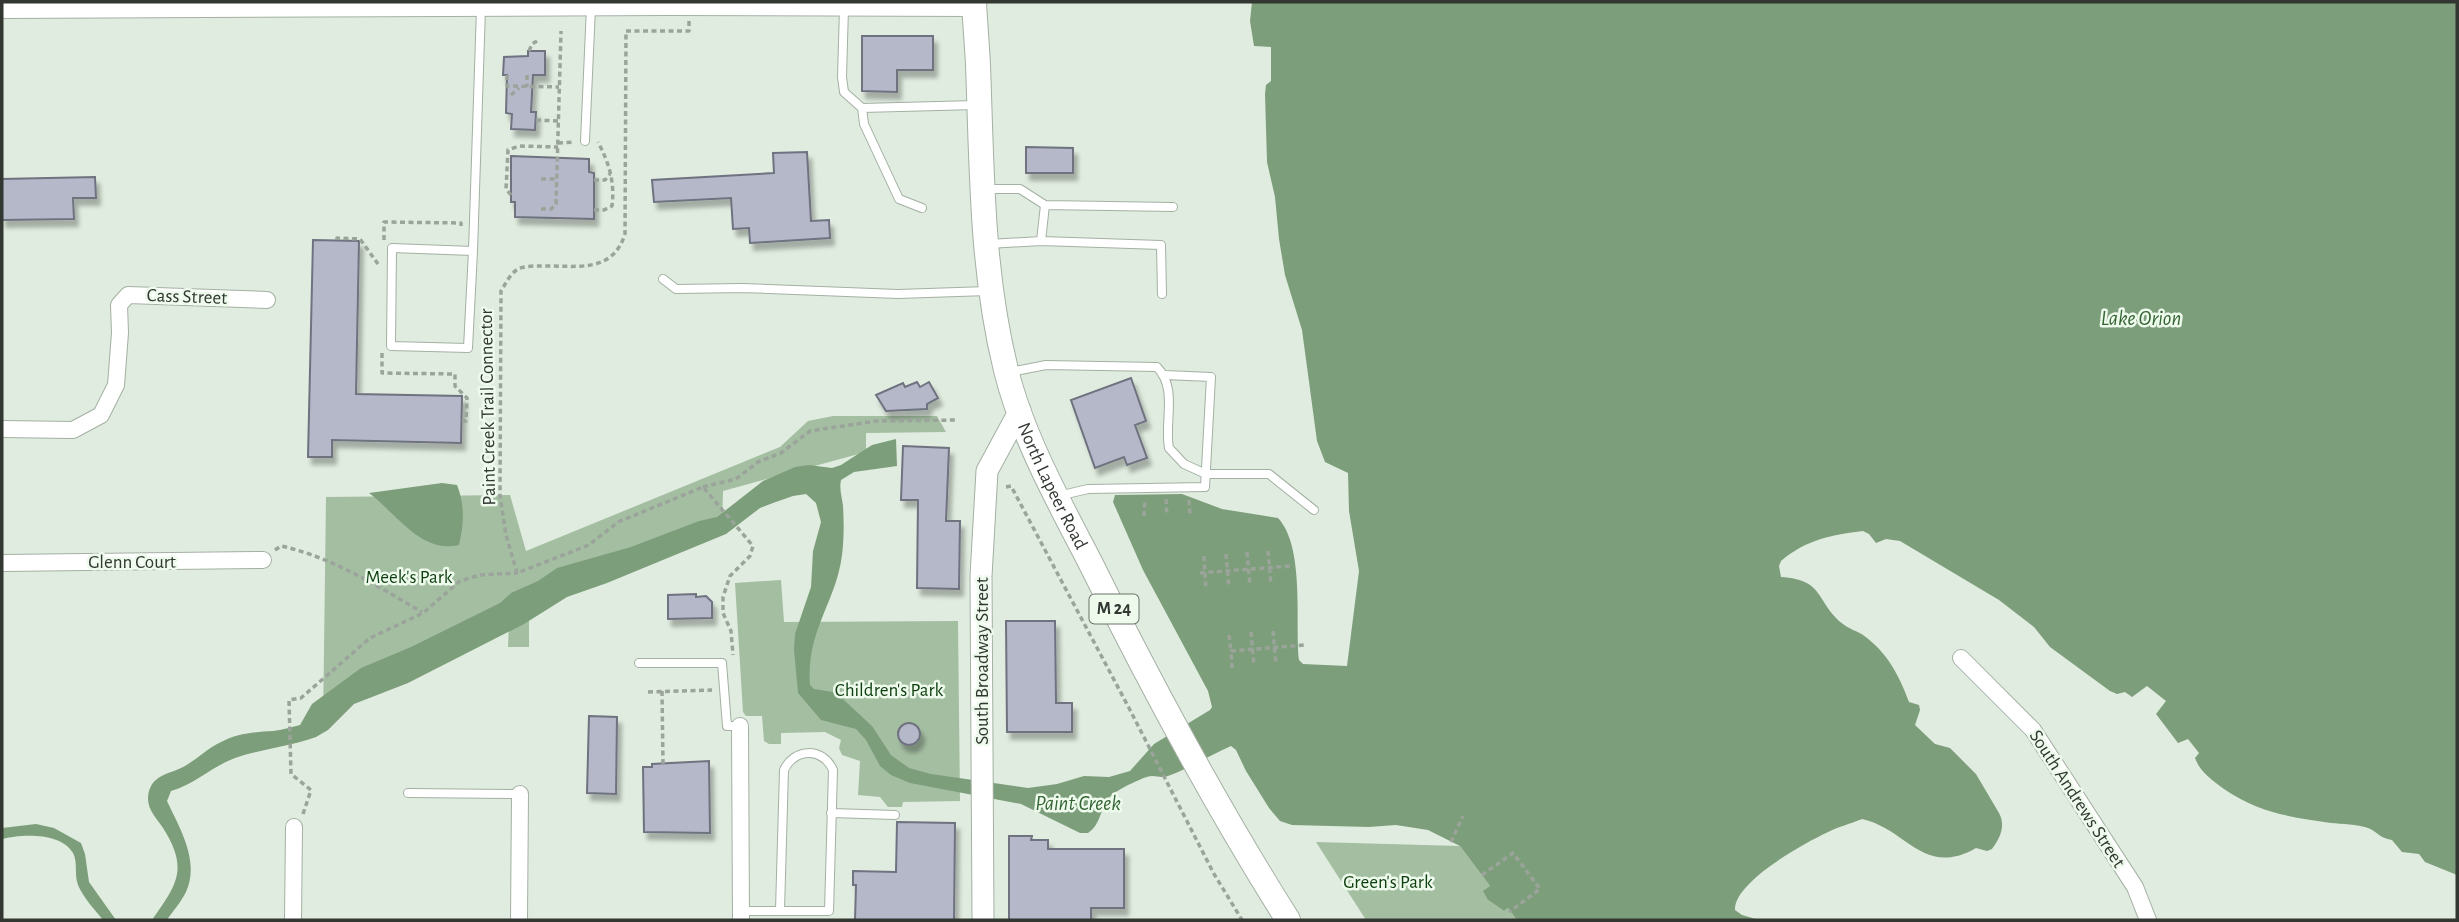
<svg xmlns="http://www.w3.org/2000/svg" width="2459" height="922" font-family="'Alegreya Sans',sans-serif">
	<style>
		.green { fill: #a4bea2 }
		.water { fill: #7d9e7b }
		.building { fill: #b4b8c8; stroke: #6f7280; stroke-width: 2; filter: url(#shadow) }
		.lines { fill: none; stroke-linecap: round; stroke-linejoin: round }
		.lane-casing { stroke: #a4b0a3; stroke-width: 10 }
		.street-casing { stroke: #a4b0a3; stroke-width: 18 }
		.secondary-casing { stroke: #a4b0a3; stroke-width: 23 }
		.primary-casing { stroke: #a4b0a3; stroke-width: 26 }
		.path { stroke: #9ba49a; stroke-width: 3.5; stroke-dasharray: 5 3.5; stroke-linecap: butt }
		.lane { stroke: #fff; stroke-width: 8 }
		.street { stroke: #fff; stroke-width: 16 }
		.secondary { stroke: #fff; stroke-width: 21 }
		.primary { stroke: #fff; stroke-width: 24 }
		.labels { text-anchor: middle; dominant-baseline: central; stroke-width: 5; stroke-linejoin: round; paint-order: stroke }
		.shield { fill: #edfaec; stroke: #6a726a; stroke-width: 2 }
		.shield-label { font-size: 18px; font-weight: bold; fill: #323732 }
		.street-label { font-size: 19px; fill: #323732; stroke: #edfaec }
		.park-label { font-size: 19px; fill: #0d3e0e; stroke: #edfaec }
		.water-label { font-size: 21px; font-style: italic; fill: #356434; stroke: #edfaec }
	</style>
	<defs>
		<filter id="shadow"><feDropShadow dx="4" dy="7" stdDeviation="2" flood-color="#0004"/></filter>
	</defs>
	<rect width="100%" height="100%" fill="#e0ecdf"/>
	<path class="green" d="M833,416H937L946,432L866,433V452L723,491L722,526L529,596V647H508L509,620L373,682L323,726L326,497L510,495L526,551L780,447L808,421Z
		M781,580L784,622L958,621L960,801L903,802L902,807H888L880,797L858,795L860,761L842,755L839,748L841,740L825,732L781,733V744H769L764,741L762,716H746L743,712L735,583Z
		M1316,842L1460,846L1490,886L1488,900L1504,911L1508,908L1517,920H1366Z"/>
	<path class="water" d="M1252,2H2457V875L2425,862L2419,854L2402,852L2392,840C2379,838 2378,832 2368,828C2357,824 2342,824 2331,823C2290,817 2259,813 2224,789C2212,780 2200,772 2195,758L2199,753L2188,739L2178,743L2156,714L2166,701L2147,686L2132,697L2125,692L2117,694L2110,691L2050,647L2034,627L1999,600L1900,541L1886,539L1876,543L1869,534L1863,531C1832,535 1807,539 1781,561L1779,566L1781,577C1826,580 1815,602 1843,624C1849,629 1857,631 1863,635C1887,652 1899,675 1909,702L1919,705L1920,710L1915,725L1935,744L1950,748L1976,774L1999,813C2006,826 2000,838 1992,849L1987,851L1976,848C1924,878 1907,829 1862,819C1850,824 1837,827 1826,833C1803,844 1734,882 1735,910L1742,915L1759,920H1517L1508,908L1504,911L1488,900L1483,891L1490,886L1460,846L1428,830L1396,825L1369,827L1292,825L1280,821L1269,808L1246,771L1236,750L1231,746C1210,755 1190,768 1168,776C1161,778 1158,776 1152,776C1144,776 1120,789 1113,794C1099,805 1103,823 1088,833H1080L1021,804L910,783L891,775L880,766L866,740L856,729L821,720L798,693L794,650L795,634L811,587L813,551L821,522L816,503L806,494L793,496L773,503L760,508L726,534L607,583L567,597L524,624L408,683L354,704L328,730L316,737C291,746 263,749 238,757C213,765 196,784 171,791L167,801C180,829 200,861 186,892C181,902 173,911 167,920H152C177,884 189,869 163,828C157,819 148,810 148,799C149,774 169,775 185,766C197,759 208,748 221,742C238,733 254,732 273,731C282,730 291,727 300,725L312,704L361,668L411,647L500,603L511,593L538,581L557,568L631,547L699,521L717,517L763,481L795,467L809,465L832,468L841,465L872,445L896,439L897,466L854,472L841,480C839,489 842,497 843,506C844,522 844,540 842,555C836,603 806,630 810,685L814,689L833,692L844,700L872,726L891,755L909,768L931,774L1028,788L1057,784L1084,776L1109,777L1130,771L1154,744L1210,710L1212,707L1208,691L1143,570L1113,502L1115,495L1182,494L1222,509L1278,518C1305,547 1295,622 1299,660L1303,664L1347,666L1359,571L1349,511L1348,473L1325,462L1317,441L1302,330L1285,275L1279,239L1275,197L1267,162L1265,94L1266,85L1271,81V47L1254,46L1250,21Z
		M442,483L457,485C465,505 464,524 459,545C421,554 397,514 369,493Z
		M36,824L54,828L81,843L85,854L89,882L116,920H103C94,909 83,897 78,885C74,874 78,862 73,853C61,832 21,834 2,839V828Z"/>
	<path class="building" d="M862,36H933V70H897V92L862,91Z
		M528,51H545V75H533L531,112H536L535,130L511,129L512,114L506,113L507,75H503L504,57L528,56Z
		M1026,147L1073,148V173H1026Z
		M807,152L811,221L829,220L830,238L750,243L749,228L733,229L731,198L654,202L652,180L774,173L773,153Z
		M511,156L589,159V172L594,173V219L515,217V202H511Z
		M95,177L96,198H73L74,219L2,220V179Z
		M313,240L359,241L356,394L462,396L461,443L332,440V457H308Z
		M1131,378L1146,421L1135,425L1147,458L1127,465L1124,457L1095,468L1071,400Z
		M917,382L920,387L929,382L938,398L927,404V409L886,411L876,395L903,383L905,387Z
		M903,446L949,448L946,521H960L959,589L917,588L918,500H901Z
		M696,594V597L706,596L712,602V618L668,619V595Z
		M1006,621H1055L1056,703H1072V732H1007Z
		M589,716L617,717L616,794L587,793Z
		M898 734a11 11 0 1 1 22 0a11 11 0 1 1-22 0Z
		M709,761L710,833L644,832L643,767H652V764Z
		M897,822L955,823L954,920H855L856,885H853V871L896,872Z
		M1009,836H1032L1031,840H1048V849H1124V908H1091V920H1009Z"/>
	<g class="lines">
		<defs>
			<path id="lane" d="M844,8L842,77L844,92L862,108L976,105
				M862,108L864,124L899,199L922,208
				M585,141L591,7
				M985,189H1020L1045,205L1173,207
				M1041,241L1045,205
				M988,244L1041,241L1161,245L1162,294
				M473,251L468,348L391,346L392,248L473,251L481,8
				M663,279L676,289L742,288L898,294L988,291
				M1010,372L1046,365L1157,367C1178,389 1164,421 1169,448L1184,464L1206,474H1269L1314,510
				M1058,496L1088,489L1205,487L1211,377L1165,375
				M639,663H722L727,726H740
				M408,793L520,794
				M831,813L895,815
				M741,911H829L833,770C823,747 794,748 784,770L780,910"/>
			<path id="street" d="M2,10L668,7L974,8
				M2,429L73,430L101,415L116,385L120,333L119,305L128,295L267,300
				M2,563L263,560
				M1961,658L2033,730L2135,887L2148,920
				M740,726L741,920
				M293,920L294,827
				M519,920L520,794"/>
			<path id="secondary" d="M983,920L981,576L987,471L1020,410"/>
			<g id="primary">
				<path id="s1" d="M974,2C975,23 977,44 978,65C982,169 981,269 1006,370C1022,436 1060,504 1091,564C1151,685 1216,806 1288,920"/>
			</g>
		</defs>
		<use href="#lane" class="lane-casing"/>
		<use href="#street" class="street-casing"/>
		<use href="#secondary" class="secondary-casing"/>
		<use href="#primary" class="primary-casing"/>
		<path class="path" d="M689,21V31H626L625,234C612,275 575,265 540,266C534,266 524,266 518,269C510,274 506,283 501,291L500,496L506,535L517,573L589,545L618,522L703,487L753,546L750,556L730,576L723,597V613L731,631L733,655
			M529,51L532,44L537,41
			M507,75V86L559,87
			M527,75V87
			M511,95L519,88
			M536,120L558,121
			M558,143L574,142
			M541,179H557
			M594,180H605L610,174
			M511,195L506,189L508,150L519,146L558,147
			M541,209H551L556,204L561,31
			M594,210H604L612,206C615,182 609,163 598,142
			M337,240V238L360,239L378,264
			M384,240V222L461,223V226
			M382,353V373L455,374V386L467,398L466,421H462
			M703,487L736,479L758,462L781,453L810,431L876,421L957,420
			M1006,487L1011,486L1129,708L1214,874L1242,920
			M1166,499L1167,516
			M1189,500L1190,516
			M1144,516L1145,500
			M275,550L281,546C332,557 377,586 422,612
			M1268,551L1271,585
			M1247,552L1250,586
			M1226,554L1229,588
			M1204,556L1206,590
			M1200,573L1290,566
			M1273,631L1276,664
			M1251,632L1254,666
			M1229,635L1231,651
			M1232,668L1231,651L1304,645
			M662,691L663,764
			M648,692L712,690
			M303,814L311,790L291,774L289,700L301,698L370,638L423,613L460,581L480,575L517,573
			M1451,842L1463,816
			M1482,875L1513,853L1540,889L1509,912"/>
		<use href="#lane" class="lane"/>
		<use href="#street" class="street"/>
		<use href="#secondary" class="secondary"/>
		<use href="#primary" class="primary"/>
	</g>
	<g class="labels">
		<rect class="shield" x="1089.5" y="594.5" width="49" height="29" rx="5"/>
		<g class="shield-label">
			<text x="1114" y="609">M 24</text>
		</g>
		<g class="street-label">
			<text transform="translate(187 297) rotate(2)">Cass Street</text>
			<text transform="translate(488 407) rotate(-91)">Paint Creek Trail Connector</text>
			<text stroke="none"><textPath href="#s1" startOffset="495">North Lapeer Road</textPath></text>
			<text x="132" y="562">Glenn Court</text>
			<text transform="translate(982 661) rotate(-90)">South Broadway Street</text>
			<text transform="translate(2077 799) rotate(57)">South Andrews Street</text>
		</g>
		<g class="park-label">
			<text x="409" y="577">Meek's Park</text>
			<text x="889" y="690">Children's Park</text>
			<text x="1388" y="882">Green's Park</text>
		</g>
		<g class="water-label">
			<text x="2141" y="318">Lake Orion</text>
			<text x="1078" y="803">Paint Creek</text>
		</g>
	</g>
	<rect width="2459" height="922" fill="none" stroke="#323732" stroke-width="7"/>
</svg>
